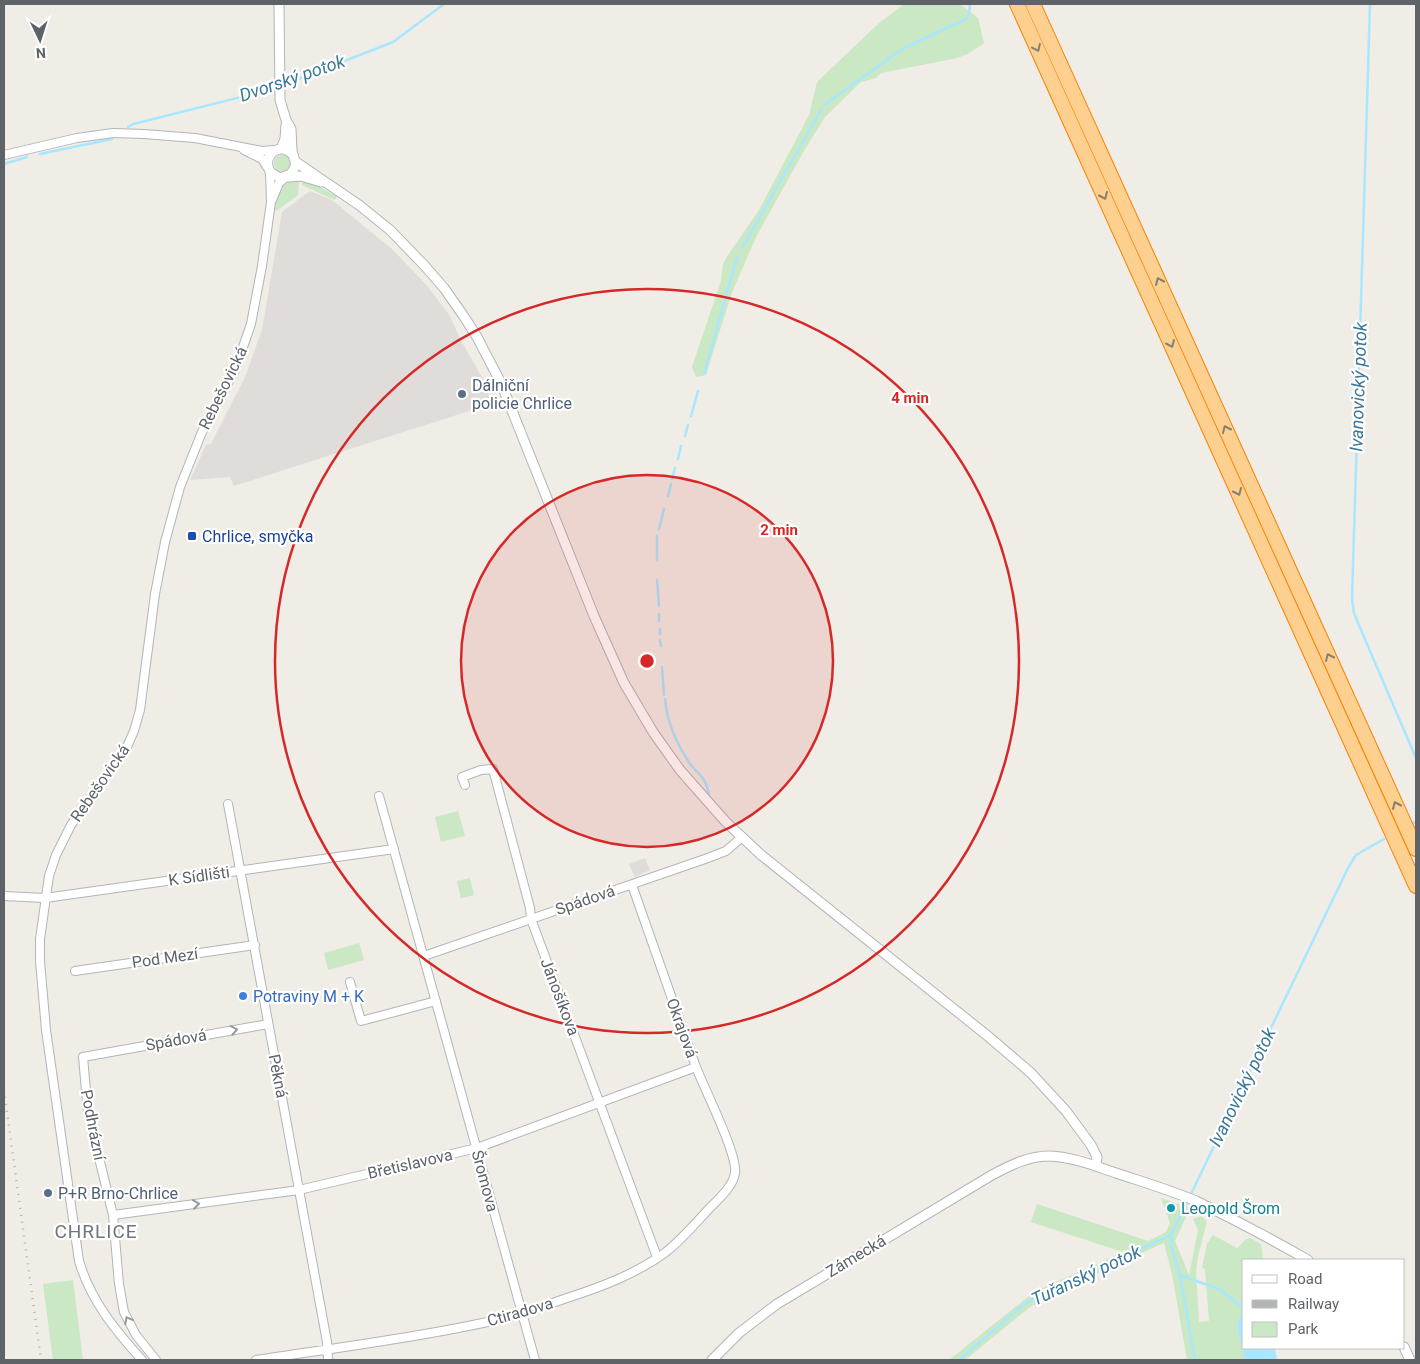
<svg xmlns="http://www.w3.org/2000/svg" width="1420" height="1364" font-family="Roboto,sans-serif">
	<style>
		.industrial { fill: #dfdcd9 }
		.green { fill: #c9e8c3 }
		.water { fill: #a8e7ff }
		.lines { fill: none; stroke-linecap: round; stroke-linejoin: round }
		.stream { stroke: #a8e7ff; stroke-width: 2.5 }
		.minor-casing { stroke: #b2b5b9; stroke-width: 10 }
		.tertiary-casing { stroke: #b2b5b9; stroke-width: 11 }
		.motorway-casing { stroke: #f78100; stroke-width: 16 }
		.minor { stroke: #fff; stroke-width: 8 }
		.tertiary { stroke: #fff; stroke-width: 9 }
		.motorway { stroke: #fed090; stroke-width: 14 }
		.rail { stroke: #b3b4b5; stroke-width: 2.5; stroke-dasharray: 1 6; stroke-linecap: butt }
		.oneway { stroke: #867e71 }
		.oneway2 { stroke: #969a9c }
		.ring { fill: none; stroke: #d62828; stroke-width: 2.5 }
		.service-dot { fill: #5c6f8a; stroke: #fff; stroke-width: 2 }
		.transit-dot { fill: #1a4fb4; stroke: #fff; stroke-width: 2 }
		.shop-dot { fill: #3f7fe0; stroke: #fff; stroke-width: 2 }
		.culture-dot { fill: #0f9aa8; stroke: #fff; stroke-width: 2 }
		.labels { text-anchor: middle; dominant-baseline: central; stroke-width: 4.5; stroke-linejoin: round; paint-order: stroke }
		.service-label { font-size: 16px; fill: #4e5e75; stroke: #fff; text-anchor: start }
		.street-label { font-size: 16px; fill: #5e6367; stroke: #fff }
		.transit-label { font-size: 16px; fill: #164399; stroke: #fff; text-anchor: start }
		.shop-label { font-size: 16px; fill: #366cbe; stroke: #fff; text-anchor: start }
		.culture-label { font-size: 16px; fill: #0d838f; stroke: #fff; text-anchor: start }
		.water-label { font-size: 18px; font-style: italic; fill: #3a7798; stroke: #fff }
		.quarter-label { font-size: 19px; letter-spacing: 1px; fill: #6f7579; stroke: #fff }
		.centre { fill: #d62828; stroke: #fff; stroke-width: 2.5 }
		.ring-label { font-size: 15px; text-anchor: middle; font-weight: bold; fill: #d62828; stroke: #fff; stroke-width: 4.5; stroke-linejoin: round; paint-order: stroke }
	</style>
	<rect width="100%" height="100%" fill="#f0ece6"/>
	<path class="industrial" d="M310,191L332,200L393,250L428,287L450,316L460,339L483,379L491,402L466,412L234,486L230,477L190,480L206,445L211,444L245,377L258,341L262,330L282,212Z
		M645,858L650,870L635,877L629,864Z"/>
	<path class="green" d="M904,4L907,5L912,4H960L978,18L984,43L968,54L957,58L881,73L876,78L861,82L825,117L805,149L756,237L731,295L706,375L696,377L692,367L721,281L723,264L726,258L759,210L809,115L817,82L878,24Z
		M274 163a8 8 0 1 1 16 0a8 8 0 1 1-16 0Z
		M299,180L298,195L278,210L273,211C278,194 279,181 299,180Z
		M303,181H308L337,196L335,200L304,186L302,184Z
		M458,811L465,836L441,842L435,817Z
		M470,878L474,895L461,898L457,881Z
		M359,943L364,960L328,970L324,953Z
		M1161,1198L1190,1208L1175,1241L1189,1275L1198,1230L1193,1219L1202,1216L1207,1222L1198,1256L1196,1272L1199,1322L1209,1321L1205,1269L1202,1268L1207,1244L1213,1235L1237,1248L1246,1239L1250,1238L1261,1244L1263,1260H1244V1313L1240,1315L1237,1327L1245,1360H1187L1172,1274L1164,1243L1108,1268L1030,1307L965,1360H949L1034,1292L1123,1252L1031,1222L1037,1204L1148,1241L1166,1232L1170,1223Z
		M73,1280L83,1360H53L43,1284Z"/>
	<path class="water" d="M1244,1313V1348H1275L1277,1360H1245L1237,1327L1240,1315Z"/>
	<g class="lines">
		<path class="stream" d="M1370,4L1352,599L1354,613L1358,623L1416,758
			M283,85L393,42L444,4
			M824,105L904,48L966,19L969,13L970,4
			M128,127L133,124L257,93L278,86
			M40,154L112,139
			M4,164L27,157
			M742,248L821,110
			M704,374L737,257
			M691,416L698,391
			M685,436L688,425
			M678,459L681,446
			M672,479L675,468
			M668,496L671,484
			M659,529L664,509
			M657,554V536
			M657,560V556
			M657,580L659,606
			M659,614V621
			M660,629V634
			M660,640L661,646
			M662,667L664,695
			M665,699C667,722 677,745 691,765C700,776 707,779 709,795
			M1413,823L1416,822
			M1190,1196L1348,868L1356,855L1384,839
			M1188,1201L1171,1235V1246L1180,1275L1195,1360
			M1180,1275L1221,1290L1244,1309
			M959,1360L1027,1302L1171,1235"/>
		<defs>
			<path id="minor" d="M244,150L262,159L267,167
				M4,155L77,138L113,133L144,134L195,138L262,151L275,150
				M272,200L279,183L285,178
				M465,785L462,777L481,770L493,769L530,908L531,919L657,1257
				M379,796L535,1360
				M228,804L327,1342L328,1360
				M4,896L45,898L394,849
				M424,956L705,859L726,851L742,837
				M75,971L255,945
				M350,982L361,1021L436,1001
				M113,1215L299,1190L477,1148L696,1067
				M142,1360C115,1330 91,1301 79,1261L46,1030L40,961V939L49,876L56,855L71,825L126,749L134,731L140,710L155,594L165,542L180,487L202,432L235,370L251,324L262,266L271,202L270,172
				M156,1360L136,1335L124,1312L119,1284L113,1215L88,1113L83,1057L268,1024
				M256,1360C328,1349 401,1340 473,1325C505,1319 536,1309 567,1298C601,1287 636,1274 666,1252C681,1240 693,1226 706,1212C715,1202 733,1188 735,1173C738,1155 704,1088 696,1067L632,885"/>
			<path id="tertiary" d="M279,4L280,100L286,120L291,129L292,151L296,165L291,174L280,178L270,172L267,163C270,149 283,144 293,155
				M281,149L285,139L286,125
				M296,162L359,205L390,230L424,265L444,288L465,318L477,337L501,383L594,616L624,683L653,732L680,770L725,821L760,854L989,1037L1031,1073L1066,1111L1091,1145L1097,1157L1096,1166
				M288,177L301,176L321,182
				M1404,1347L1410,1360
				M712,1360L739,1333L777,1304L992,1175C1011,1165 1028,1156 1050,1156C1073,1157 1095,1166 1116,1173C1143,1182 1170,1190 1196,1201C1234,1219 1271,1239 1308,1260"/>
			<path id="motorway" d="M1017,4L1416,886
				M1033,4L1416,849"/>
		</defs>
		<use href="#minor" class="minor-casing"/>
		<use href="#tertiary" class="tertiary-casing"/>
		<use href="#motorway" class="motorway-casing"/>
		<use href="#minor" class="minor"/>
		<use href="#tertiary" class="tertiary"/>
		<use href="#motorway" class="motorway"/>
		<path class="rail" d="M4,1090L41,1360"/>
	</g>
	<defs><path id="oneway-chevron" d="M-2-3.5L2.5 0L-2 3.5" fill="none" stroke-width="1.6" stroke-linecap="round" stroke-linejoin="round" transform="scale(1.25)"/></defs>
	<g class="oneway">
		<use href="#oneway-chevron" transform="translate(1037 48) rotate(65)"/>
		<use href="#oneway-chevron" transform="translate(1104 196) rotate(66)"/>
		<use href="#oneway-chevron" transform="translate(1159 281) rotate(-114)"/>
		<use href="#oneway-chevron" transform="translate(1171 344) rotate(66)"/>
		<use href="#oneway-chevron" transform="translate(1226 429) rotate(-114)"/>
		<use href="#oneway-chevron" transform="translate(1238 492) rotate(66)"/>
		<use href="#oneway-chevron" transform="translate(1329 657) rotate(-114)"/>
		<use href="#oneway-chevron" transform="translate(1396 805) rotate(-114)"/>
	</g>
	<g class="oneway2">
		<use href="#oneway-chevron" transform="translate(234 1030) rotate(-10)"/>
		<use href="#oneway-chevron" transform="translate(196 1204) rotate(-8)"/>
		<use href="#oneway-chevron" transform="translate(128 1320) rotate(-118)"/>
	</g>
	<circle cx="647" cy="661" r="186" fill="#d62828" fill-opacity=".12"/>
	<g class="ring">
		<circle cx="647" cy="661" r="186"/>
		<circle cx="647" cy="661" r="372"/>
	</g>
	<g class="service-dot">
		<circle cx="462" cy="394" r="5"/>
		<circle cx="48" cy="1193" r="5"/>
	</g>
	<rect class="transit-dot" x="187" y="531" width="10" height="10" rx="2.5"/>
	<circle class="shop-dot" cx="243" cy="996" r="5"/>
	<circle class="culture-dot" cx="1171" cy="1208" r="5"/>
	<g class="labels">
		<g class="service-label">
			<text x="472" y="385">Dálniční<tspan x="472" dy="18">policie Chrlice</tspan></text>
			<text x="58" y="1193">P+R Brno-Chrlice</text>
		</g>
		<g class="street-label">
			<text transform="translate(223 388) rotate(-64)">Rebešovická</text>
			<text transform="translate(100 783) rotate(-55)">Rebešovická</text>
			<text transform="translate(199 876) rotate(-8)">K Sídlišti</text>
			<text transform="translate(585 900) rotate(-19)">Spádová</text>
			<text transform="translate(165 958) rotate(-8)">Pod Mezí</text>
			<text transform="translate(560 997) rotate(69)">Jánošíkova</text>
			<text transform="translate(682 1028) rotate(70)">Okrajová</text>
			<text transform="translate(176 1040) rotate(-10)">Spádová</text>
			<text transform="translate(278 1076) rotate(79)">Pěkná</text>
			<text transform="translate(93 1125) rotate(79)">Podhrázní</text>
			<text transform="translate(410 1164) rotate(-13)">Břetislavova</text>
			<text transform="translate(485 1181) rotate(75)">Šromova</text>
			<text transform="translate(856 1256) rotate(-31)">Zámecká</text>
			<text transform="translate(520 1312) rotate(-16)">Ctiradova</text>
		</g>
		<g class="transit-label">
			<text x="202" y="536">Chrlice, smyčka</text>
		</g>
		<g class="shop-label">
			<text x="253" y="996">Potraviny M + K</text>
		</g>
		<g class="culture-label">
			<text x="1181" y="1208">Leopold Šrom</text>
		</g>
		<g class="water-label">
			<text transform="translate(292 78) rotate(-19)">Dvorský potok</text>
			<text transform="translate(1358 387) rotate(-88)">Ivanovický potok</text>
			<text transform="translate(1242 1087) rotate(-64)">Ivanovický potok</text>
			<text transform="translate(1086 1275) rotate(-25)">Tuřanský potok</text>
		</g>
		<g class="quarter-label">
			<text x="96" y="1231">CHRLICE</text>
		</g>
	</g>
	<circle cx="647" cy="661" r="8" class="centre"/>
	<g class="ring-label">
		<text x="910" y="403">4 min</text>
		<text x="779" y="535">2 min</text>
	</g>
	<rect width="1420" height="1364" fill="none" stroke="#5e6367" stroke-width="10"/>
	<rect x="1242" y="1259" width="162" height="90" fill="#ffffff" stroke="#bfc1c2"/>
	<rect x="1252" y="1275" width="25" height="8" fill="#ffffff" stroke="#bfc1c2"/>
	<text x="1288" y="1284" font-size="15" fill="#5e6367">Road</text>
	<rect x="1252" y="1300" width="25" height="8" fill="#b3b4b5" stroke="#bfc1c2"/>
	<text x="1288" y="1309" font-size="15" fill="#5e6367">Railway</text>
	<rect x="1252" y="1322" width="25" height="15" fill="#c9e8c3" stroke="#bfc1c2"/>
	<text x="1288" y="1334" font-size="15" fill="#5e6367">Park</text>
	<g transform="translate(40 40) rotate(176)" stroke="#ffffff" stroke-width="4" paint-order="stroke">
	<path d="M0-4L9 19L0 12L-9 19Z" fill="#5e6367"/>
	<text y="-8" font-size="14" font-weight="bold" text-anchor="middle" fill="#5e6367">N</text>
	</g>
</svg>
